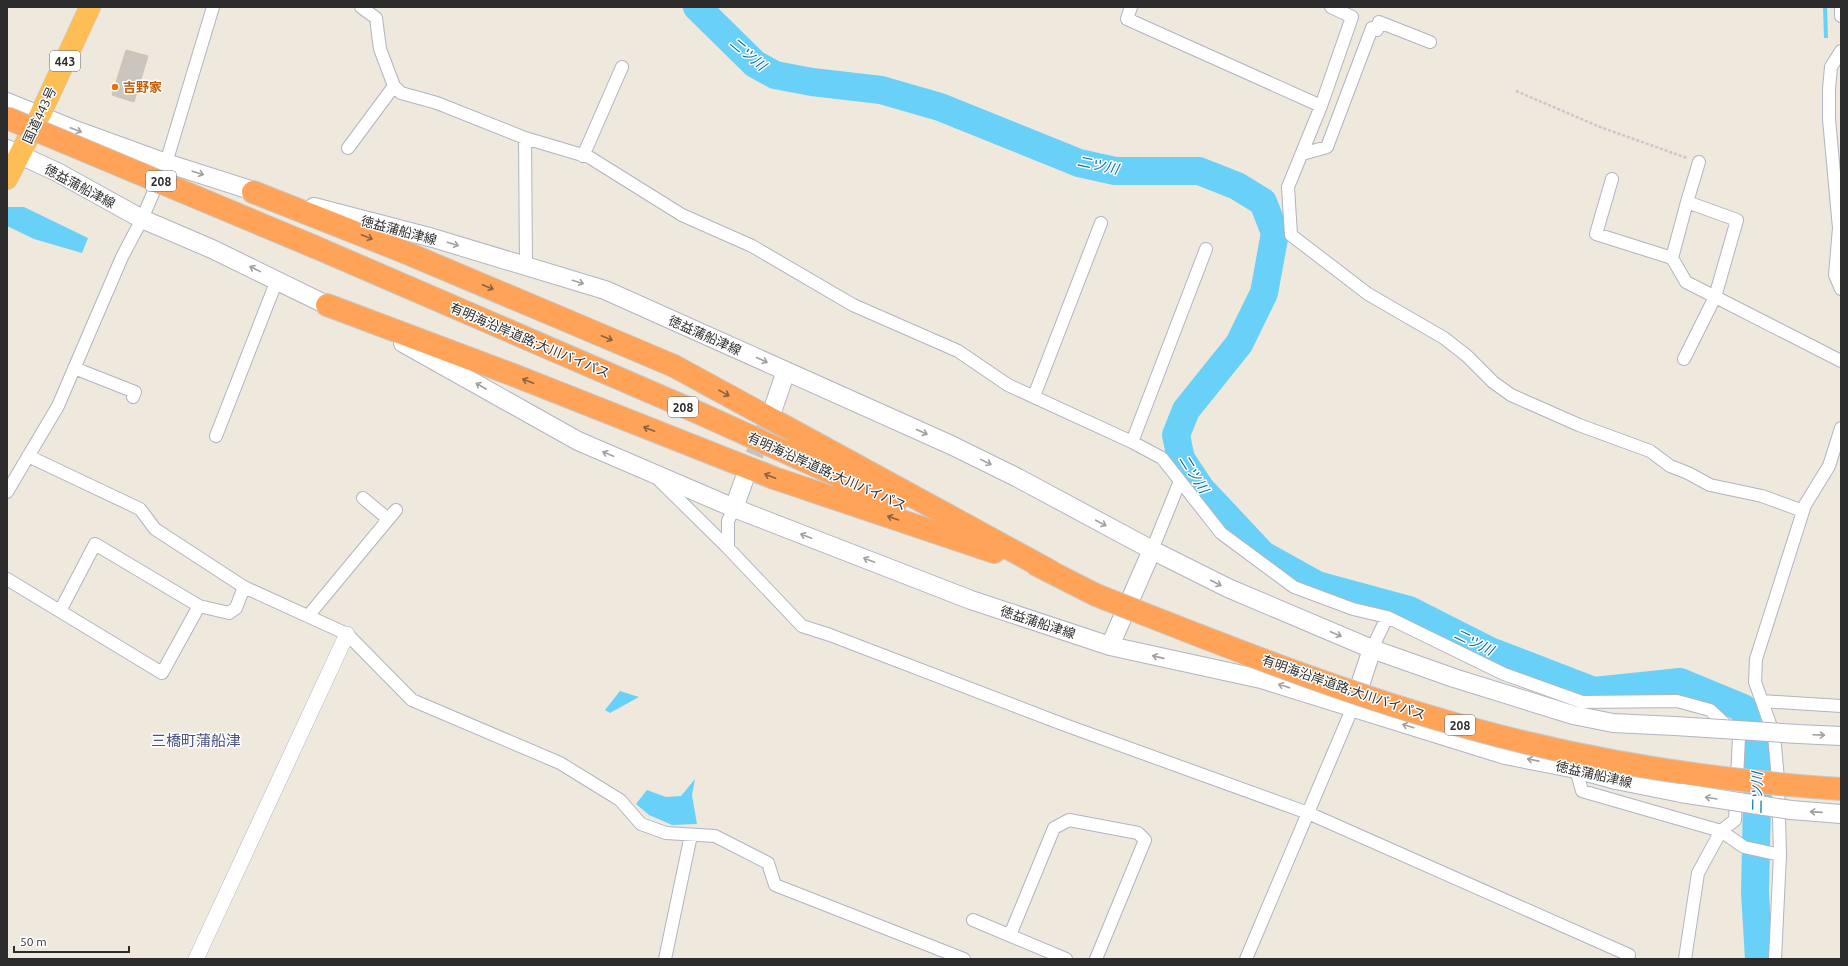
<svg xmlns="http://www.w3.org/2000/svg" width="1848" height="966" font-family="Ubuntu,'Noto Sans JP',sans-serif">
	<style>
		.water { fill: #69d0f8 }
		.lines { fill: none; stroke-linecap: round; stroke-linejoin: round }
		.river { stroke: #69d0f8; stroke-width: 28 }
		.building { fill: #cac5bd; stroke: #cbc4b7 }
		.secondary-tunnel { stroke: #c8c2ba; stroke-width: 18; stroke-dasharray: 18 9; stroke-linecap: butt }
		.minor-casing { stroke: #b1b4c1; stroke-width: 14 }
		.tertiary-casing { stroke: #b1b4c1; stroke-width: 16 }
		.secondary-casing { stroke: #b1b4c1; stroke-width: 20 }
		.trunk-casing { stroke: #c8c8c8; stroke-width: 22 }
		.motorway-casing { stroke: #c8c8c8; stroke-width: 24 }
		.path { stroke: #c8c8c8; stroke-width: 2.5; stroke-dasharray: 3 2; stroke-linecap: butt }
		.minor { stroke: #fff; stroke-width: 12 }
		.tertiary { stroke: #fff; stroke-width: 15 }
		.secondary { stroke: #fff; stroke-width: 18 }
		.trunk { stroke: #febe56; stroke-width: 21 }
		.motorway { stroke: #ffa358; stroke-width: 22 }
		.secondary-bridge-casing { stroke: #b1b4c1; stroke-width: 20; stroke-linecap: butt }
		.motorway-bridge-casing { stroke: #c8c8c8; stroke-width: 24; stroke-linecap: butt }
		.secondary-bridge { stroke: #fff; stroke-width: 18 }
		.motorway-bridge { stroke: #ffa358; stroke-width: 22 }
		.oneway { stroke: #a0a0a0 }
		.oneway2 { stroke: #8b6240 }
		.food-dot { fill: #e8710a; stroke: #fff; stroke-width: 1.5 }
		.labels { text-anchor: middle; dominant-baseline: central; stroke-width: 3; stroke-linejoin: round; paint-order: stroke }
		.shield { fill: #fff; stroke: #6b6b6b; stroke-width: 1 }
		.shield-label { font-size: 12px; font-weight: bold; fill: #2c2c2c }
		.food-label { font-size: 13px; font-weight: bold; fill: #c56008; stroke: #fff; text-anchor: start }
		.street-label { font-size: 13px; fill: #2c2c2c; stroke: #fff }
		.water-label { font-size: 14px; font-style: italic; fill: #026daa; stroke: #fff }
		.quarter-label { font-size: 15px; fill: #485181; stroke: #fff }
	</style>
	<rect width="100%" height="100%" fill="#efe8dd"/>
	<path class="water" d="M1823,7H1827L1828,38H1824Z
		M8,207H24L88,238L82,253L34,239L7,226Z
		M620,691L639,697L610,713L605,710Z
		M695,779L692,795L697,824L672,825L649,815L636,804L647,790L666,797L681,796Z"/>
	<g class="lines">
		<path class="river" d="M697,7L755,64L775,75L812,82L881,90L940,107L1079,163L1115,171H1199L1237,186L1263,202L1275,233L1264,293L1239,344L1186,410L1176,435L1181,459L1201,489L1263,555L1317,585L1409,610L1490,651L1594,691L1680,682L1743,708L1758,757L1755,893L1759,959"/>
	</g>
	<path class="building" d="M126,50L148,56L134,102L112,95Z"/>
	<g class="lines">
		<path class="secondary-tunnel" d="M744,480L773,409"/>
		<defs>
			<path id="minor" d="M361,7L376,18L380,49L394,86L401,93L437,103L525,138L589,157L682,215L752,246L853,305L958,351L1008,385L1132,442L1162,458L1221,533L1294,587L1353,609L1387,617L1504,674L1582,702L1677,701L1710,710L1739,737L1735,820L1721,831L1698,873L1685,959
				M1131,7L1127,19L1321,106
				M1331,7L1352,17L1321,106L1288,187L1291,235L1368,294L1444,338L1467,356L1493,382L1511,395L1579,425L1650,451L1670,466L1688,473L1710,485L1762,496L1803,511
				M1841,7V16
				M1841,51L1831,67L1829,89V119L1839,228L1835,275L1841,289
				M525,138L526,266
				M348,148L394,86
				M1302,154L1327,147L1372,28L1377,30L1379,22L1430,42
				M583,156L622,67
				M1612,179L1596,234L1672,258L1686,282L1841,361
				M1687,202L1699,162
				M1672,258L1687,202L1737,220L1715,297L1684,359
				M74,368L135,392L133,397
				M1034,396L1101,223
				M216,436L277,280
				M1132,442L1206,249
				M28,456L140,509L155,529L244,587L347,634L412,700L560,763L620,800L641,824L666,833L715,836L768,863L775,885L964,959
				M658,479L728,548L802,626L830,635L1065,725L1308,813L1629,955L1628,959
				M7,492L58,406L122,257L142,219L166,163L213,7
				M363,498L388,519
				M728,548V521L734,508
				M1152,550L1180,481
				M7,579L162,673L199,606
				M60,611L95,544L199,606L229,613L236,608L244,587
				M308,616L396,510
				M1372,649L1387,617
				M1762,701L1841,706
				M1576,769L1582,791L1721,831L1744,847L1780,855
				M973,920L1066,959
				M1010,935L1054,828L1069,820L1138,833L1145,840L1096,959
				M665,959L691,835
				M1246,959L1352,709
				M1775,959L1780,855L1778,779L1774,735L1755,682L1756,659L1805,505L1829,466L1841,428"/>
			<path id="tertiary" d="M196,959L347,634"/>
			<path id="secondary" d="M7,102L75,130L166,163L266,195
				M7,149L57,172L142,219L212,249L339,311
				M314,207L433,238L605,290L951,445L1018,478L1152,550L1228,588L1372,649L1454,678L1573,715L1613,723L1675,726
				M403,343L578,441L734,508L971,600L1110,646L1261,679L1505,755L1576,769L1616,780L1681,793
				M773,409L786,371
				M734,508L744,480
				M1110,646L1152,550
				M1353,706L1372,649
				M1798,734L1841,736
				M1791,810L1841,814"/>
			<path id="trunk" d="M7,179L40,115L90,7"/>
			<path id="motorway" d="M253,192L402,251L674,366L1050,571
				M315,247L699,413L896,502
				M327,305L516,376L774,478L994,552
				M1037,565L1096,595"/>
		</defs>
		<use href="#minor" class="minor-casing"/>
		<use href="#tertiary" class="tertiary-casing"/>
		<use href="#secondary" class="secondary-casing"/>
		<use href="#trunk" class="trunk-casing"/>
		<use href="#motorway" class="motorway-casing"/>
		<path class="path" d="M1516,91L1600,127L1687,158"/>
		<use href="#minor" class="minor"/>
		<use href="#tertiary" class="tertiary"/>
		<use href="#secondary" class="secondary"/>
		<use href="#trunk" class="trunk"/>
		<use href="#motorway" class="motorway"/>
		<defs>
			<path id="secondary-bridge" d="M1675,726L1798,734
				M1681,793L1791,810"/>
			<path id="motorway-bridge" d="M7,118L315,247
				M1096,595C1220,644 1344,694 1473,729C1592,762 1718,781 1841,789"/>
		</defs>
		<use href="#secondary-bridge" class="secondary-bridge-casing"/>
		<use href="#motorway-bridge" class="motorway-bridge-casing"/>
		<use href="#secondary-bridge" class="secondary-bridge"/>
		<use href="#motorway-bridge" class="motorway-bridge"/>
	</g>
	<defs><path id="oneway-shaft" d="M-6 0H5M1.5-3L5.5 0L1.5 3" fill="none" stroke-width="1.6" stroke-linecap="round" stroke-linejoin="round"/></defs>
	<g class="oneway">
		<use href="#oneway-shaft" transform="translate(76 130) rotate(21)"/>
		<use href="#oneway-shaft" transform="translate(198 173) rotate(18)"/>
		<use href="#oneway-shaft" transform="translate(453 244) rotate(17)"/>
		<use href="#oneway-shaft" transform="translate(255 269) rotate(-154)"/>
		<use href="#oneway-shaft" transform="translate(578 282) rotate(17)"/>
		<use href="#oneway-shaft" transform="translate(762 360) rotate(24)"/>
		<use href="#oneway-shaft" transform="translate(481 386) rotate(-150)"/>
		<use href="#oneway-shaft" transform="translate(922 432) rotate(24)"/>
		<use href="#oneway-shaft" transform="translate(608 454) rotate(-157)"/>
		<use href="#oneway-shaft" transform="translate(986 462) rotate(26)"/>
		<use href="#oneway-shaft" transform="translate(1101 523) rotate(28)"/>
		<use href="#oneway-shaft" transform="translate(806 536) rotate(-159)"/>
		<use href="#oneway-shaft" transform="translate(869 560) rotate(-159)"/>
		<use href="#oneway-shaft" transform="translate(1216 583) rotate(27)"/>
		<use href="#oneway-shaft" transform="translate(1336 634) rotate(23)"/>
		<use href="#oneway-shaft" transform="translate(1158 657) rotate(-167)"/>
		<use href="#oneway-shaft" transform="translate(1284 686) rotate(-162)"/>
		<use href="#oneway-shaft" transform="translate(1408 726) rotate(-163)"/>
		<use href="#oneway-shaft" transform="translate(1819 735) rotate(2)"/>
		<use href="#oneway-shaft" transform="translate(1533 760) rotate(-169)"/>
		<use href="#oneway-shaft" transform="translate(1711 798) rotate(-171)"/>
		<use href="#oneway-shaft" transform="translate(1816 812) rotate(-176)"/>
	</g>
	<g class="oneway2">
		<use href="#oneway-shaft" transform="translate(367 237) rotate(22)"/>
		<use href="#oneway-shaft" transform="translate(488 287) rotate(23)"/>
		<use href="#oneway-shaft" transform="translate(607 338) rotate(23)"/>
		<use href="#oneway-shaft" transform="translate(528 381) rotate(-159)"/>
		<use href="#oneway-shaft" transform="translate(724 393) rotate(29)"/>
		<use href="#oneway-shaft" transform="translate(649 429) rotate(-159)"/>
		<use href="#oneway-shaft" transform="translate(770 476) rotate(-159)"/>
		<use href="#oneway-shaft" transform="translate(893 518) rotate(-161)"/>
	</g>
	<circle class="food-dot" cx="115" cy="87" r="4"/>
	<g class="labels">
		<g class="shield">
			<rect x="50" y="51" width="30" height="20" rx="3"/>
			<rect x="146" y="171" width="30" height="20" rx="3"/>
			<rect x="668" y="397" width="30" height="20" rx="3"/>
			<rect x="1445" y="715" width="30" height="20" rx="3"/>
		</g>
		<g class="shield-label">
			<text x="65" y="61">443</text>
			<text x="161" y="181">208</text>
			<text x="683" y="407">208</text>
			<text x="1460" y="725">208</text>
		</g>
		<g class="food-label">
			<text x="123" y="87">吉野家</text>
		</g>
		<g class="street-label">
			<text transform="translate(39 115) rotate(-65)">国道443号</text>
			<text transform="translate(80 186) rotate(28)">徳益蒲船津線</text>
			<text transform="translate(399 230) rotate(15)">徳益蒲船津線</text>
			<text transform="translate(705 335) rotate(24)">徳益蒲船津線</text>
			<text transform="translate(530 340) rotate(23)">有明海沿岸道路;大川バイパス</text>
			<text transform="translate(827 471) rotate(24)">有明海沿岸道路;大川バイパス</text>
			<text transform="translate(1038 622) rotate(18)">徳益蒲船津線</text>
			<text transform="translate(1344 687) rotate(19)">有明海沿岸道路;大川バイパス</text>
			<text transform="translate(1594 774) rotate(13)">徳益蒲船津線</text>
		</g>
		<g class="water-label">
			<text transform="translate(748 54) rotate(40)">二ツ川</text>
			<text transform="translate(1098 165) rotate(12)">二ツ川</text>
			<text transform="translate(1194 474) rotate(58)">二ツ川</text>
			<text transform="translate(1474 642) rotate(26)">二ツ川</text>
			<text transform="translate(1757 793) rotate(-89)">二ツ川</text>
		</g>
		<g class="quarter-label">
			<text x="196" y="740">三橋町蒲船津</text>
		</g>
	</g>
	<rect width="1848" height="966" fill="none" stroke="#2c2c2c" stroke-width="16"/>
	<path d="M14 946v6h115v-6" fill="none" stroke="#2c2c2c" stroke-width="2"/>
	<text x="20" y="946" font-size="12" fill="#2c2c2c" stroke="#ffffff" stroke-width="3" paint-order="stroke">50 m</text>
</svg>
